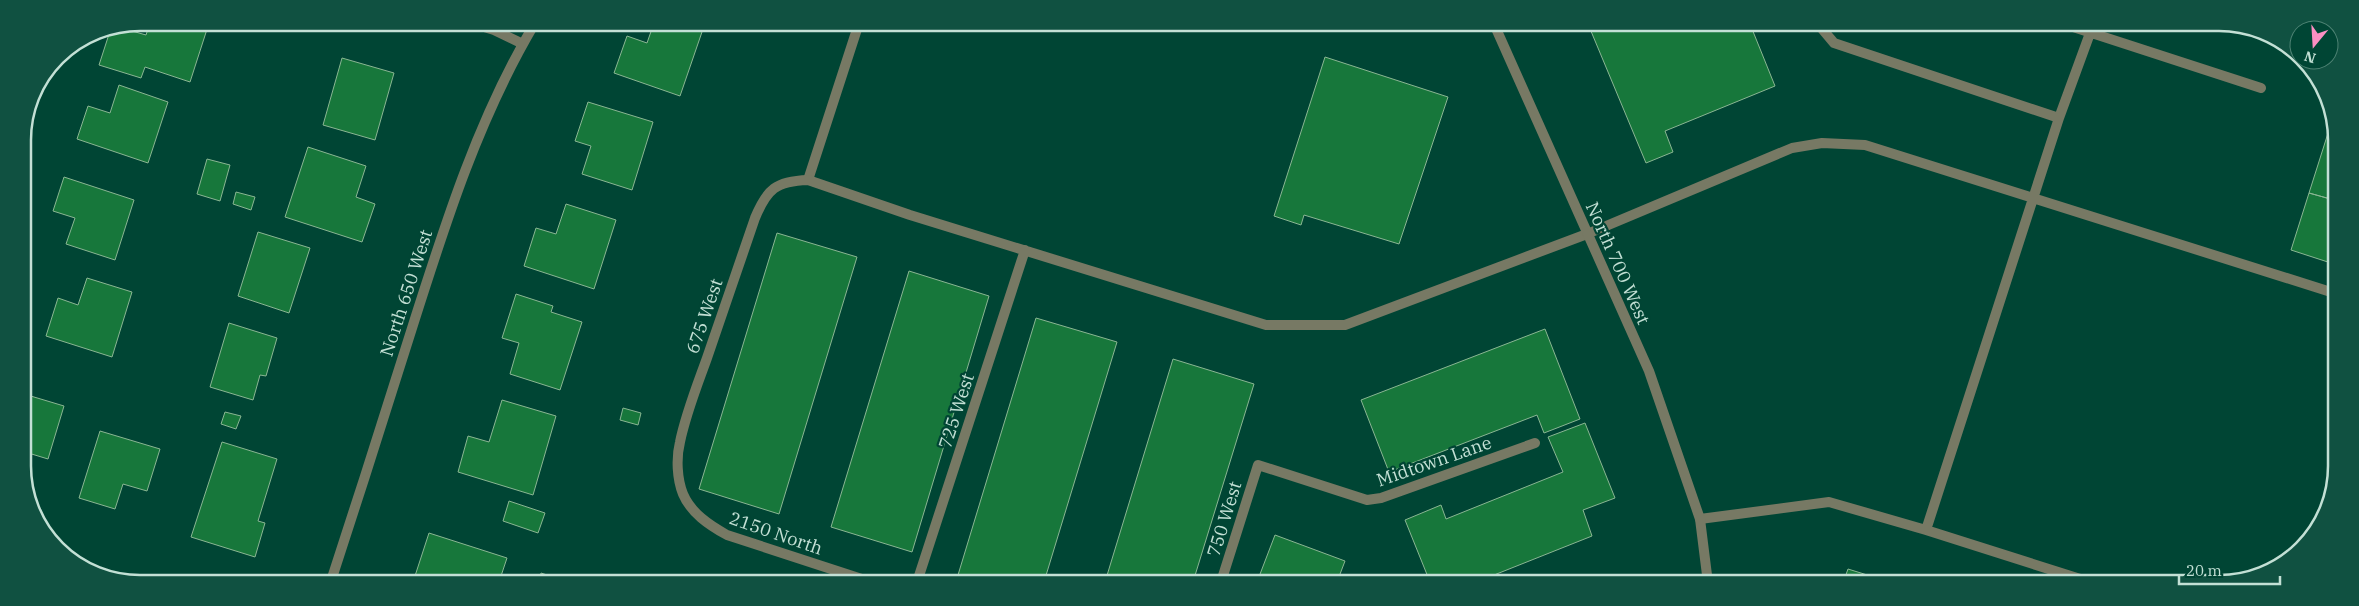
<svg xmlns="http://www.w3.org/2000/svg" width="2359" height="606" font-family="'IBM Plex Serif',serif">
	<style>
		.building { fill: #17773b; stroke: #8ab693 }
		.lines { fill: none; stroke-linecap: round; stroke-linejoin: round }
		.service { stroke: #777964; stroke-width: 10 }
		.minor { stroke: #777964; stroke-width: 10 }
		.tertiary { stroke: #777964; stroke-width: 10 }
		.labels { text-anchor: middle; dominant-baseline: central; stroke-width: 4.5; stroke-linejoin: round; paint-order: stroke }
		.street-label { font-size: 18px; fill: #c3e0d5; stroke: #004534 }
		.rim { fill: none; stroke: #c3e0d5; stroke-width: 2.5 }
	</style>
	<rect width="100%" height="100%" fill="#004534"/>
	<path class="building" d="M150,23H209L190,82L145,67L141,78L99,65L111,28L118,27L146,35Z
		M654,23H686L703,29L680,96L614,73L627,36L647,43Z
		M1588,24H1750L1775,86L1665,131L1673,152L1646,163Z
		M1325,57L1448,97L1399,244L1304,215L1301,225L1274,216Z
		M342,58L394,73L375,140L323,125Z
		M119,85L168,102L148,163L77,139L88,106L110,113Z
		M588,102L653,122L632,190L582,174L591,146L575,141Z
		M2333,116L2334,117V131L2329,130Z
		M2329,130L2334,131V200L2309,193Z
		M308,147L366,166L356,197L375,204L362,242L285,217Z
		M207,159L230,165L220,201L197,194Z
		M64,177L134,200L115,260L66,244L75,218L53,211Z
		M236,192L255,197L251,210L233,204Z
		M2309,193L2334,200V264L2291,250Z
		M566,204L616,220L594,289L524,266L536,228L556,234Z
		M258,232L310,248L289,313L238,296Z
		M777,233L857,257L779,514L699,489Z
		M909,271L989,296L912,552L831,527Z
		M87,278L132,292L112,357L46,336L58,298L78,305Z
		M516,294L553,306L551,312L582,322L560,390L510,374L519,343L502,338Z
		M1036,318L1117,342L1044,582H982L958,575Z
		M229,323L277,338L266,376L260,375L253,400L210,387Z
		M1545,329L1580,419L1544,433L1537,415L1389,472L1361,400Z
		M1173,359L1254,384L1193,582H1105Z
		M24,394L64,406L48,459L25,452Z
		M502,400L556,416L533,495L458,472L468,436L489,442Z
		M623,408L641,413L638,425L620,420Z
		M225,412L241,416L236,429L221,424Z
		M1585,423L1615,498L1583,510L1592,536L1474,583H1466L1464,578L1452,582H1430L1405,520L1441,505L1446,519L1563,472L1548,437Z
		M100,431L160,449L147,491L123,484L115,509L79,498Z
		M222,442L277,459L258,521L265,523L255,557L191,537Z
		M509,501L545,513L538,533L503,521Z
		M429,533L507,558L499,582L422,581L414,579Z
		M1275,535L1345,561L1337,582H1257Z
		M1848,569L1893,583H1843Z
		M541,573L569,582H539Z
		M1947,578L1964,583H1945Z"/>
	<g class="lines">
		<path class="service" d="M1818,24L1834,43L2059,118
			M2067,25L2261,88
			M808,180L859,23
			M1587,234L1792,148L1822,143L1865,145L2334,293
			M1700,519L1829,502L1926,530L2093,583
			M1926,530L2059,118L2093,25"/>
		<path class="minor" d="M471,23L494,30L523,44
			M331,581C359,496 386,410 413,325C446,221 479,117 535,23
			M871,582L727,535C709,525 691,513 683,494C677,479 676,458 680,442C686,413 697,386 707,358C723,311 739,265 755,218C767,189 776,181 808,180L910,215L1266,325H1345L1587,234
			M917,582L1025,250
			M1221,582L1258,465L1367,500L1381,498L1535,443"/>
		<path class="tertiary" d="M1494,24L1649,371L1700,519L1708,583"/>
	</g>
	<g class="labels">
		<g class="street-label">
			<text transform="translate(1618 263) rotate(66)">North 700 West</text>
			<text transform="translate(406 293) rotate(-72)">North 650 West</text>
			<text transform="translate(704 316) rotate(-71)">675 West</text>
			<text transform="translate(956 411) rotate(-72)">725 West</text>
			<text transform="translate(1434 461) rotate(-19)">Midtown Lane</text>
			<text transform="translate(1224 519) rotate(-73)">750 West</text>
			<text transform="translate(776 533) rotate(19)">2150 North</text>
		</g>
	</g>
	<path d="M0 0H2359V606H0ZM140 31H2219A109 109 0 0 1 2328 140V466A109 109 0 0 1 2219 575H140A109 109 0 0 1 31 466V140A109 109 0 0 1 140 31Z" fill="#105141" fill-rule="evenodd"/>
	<path class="rim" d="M140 31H2219A109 109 0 0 1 2328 140V466A109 109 0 0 1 2219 575H140A109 109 0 0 1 31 466V140A109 109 0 0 1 140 31Z"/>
	<g transform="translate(2314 45) rotate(198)"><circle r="24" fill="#004534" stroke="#4e8374"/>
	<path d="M0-4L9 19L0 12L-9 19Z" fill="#fc8fc3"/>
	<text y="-8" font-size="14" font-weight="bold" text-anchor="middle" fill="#c3e0d5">N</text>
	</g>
	<path d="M2179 576v8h101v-8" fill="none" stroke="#c3e0d5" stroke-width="2.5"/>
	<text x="2186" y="576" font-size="15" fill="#c3e0d5" stroke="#004534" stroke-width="4" paint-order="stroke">20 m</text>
</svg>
